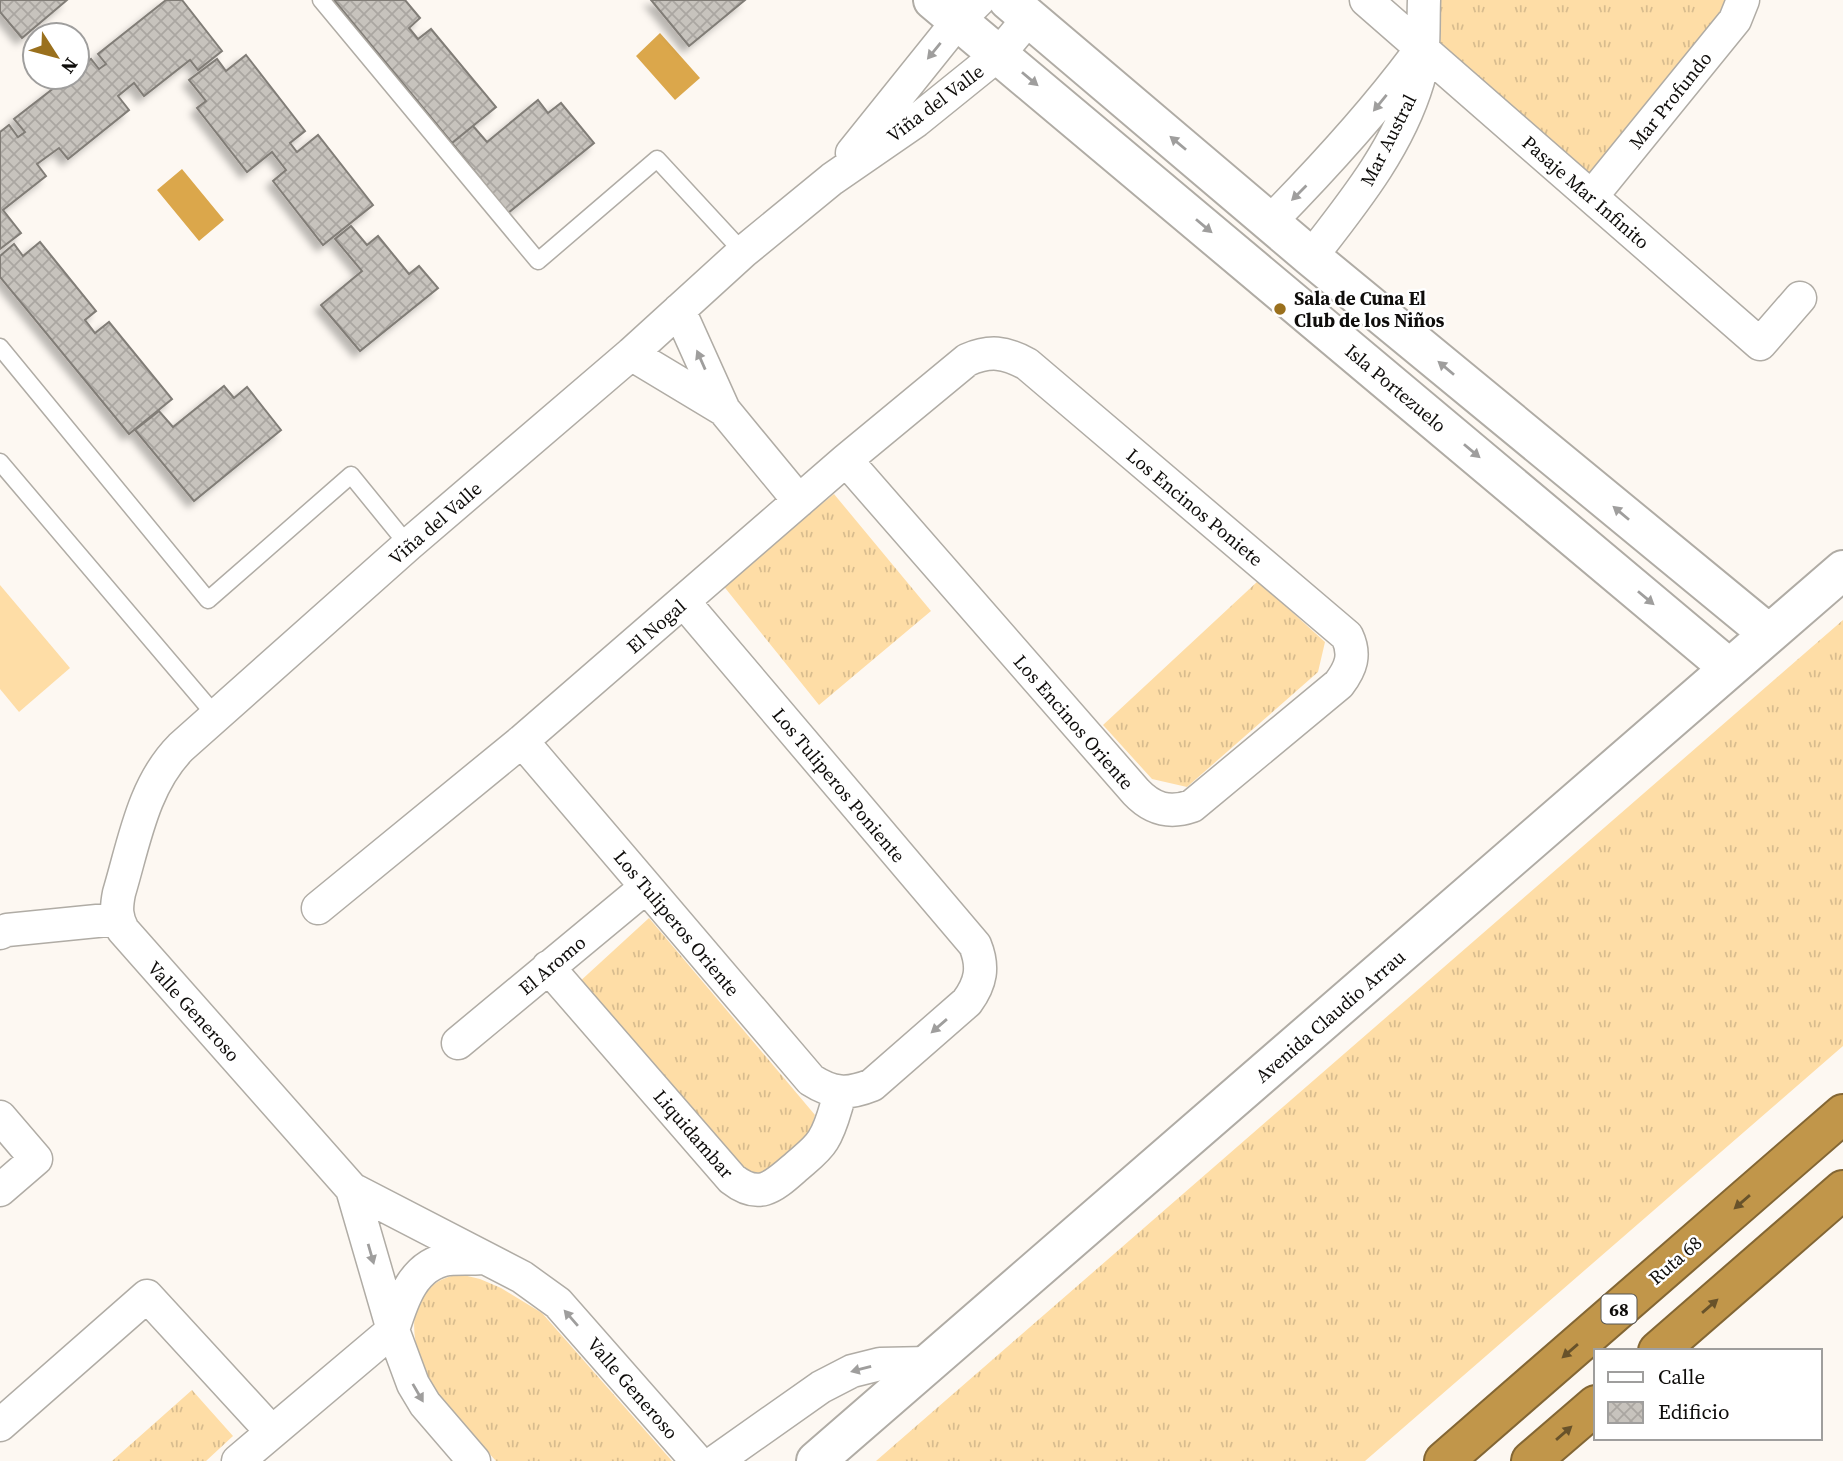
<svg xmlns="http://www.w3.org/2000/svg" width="1843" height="1461" font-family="'Source Serif 4',serif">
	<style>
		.grass { fill: url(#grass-tufts) }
		.garden { fill: #fedda6 }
		.water { fill: #dba74b }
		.building { fill: url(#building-cross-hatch); stroke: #817d77; stroke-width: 2; filter: url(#shadow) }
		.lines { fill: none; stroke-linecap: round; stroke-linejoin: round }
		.lane-casing { stroke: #b0aca5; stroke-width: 19 }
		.street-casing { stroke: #b0aca5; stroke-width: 35 }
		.secondary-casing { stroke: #b0aca5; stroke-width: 42 }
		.highway-casing { stroke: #836634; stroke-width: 42 }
		.lane { stroke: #fff; stroke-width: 16 }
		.street { stroke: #fff; stroke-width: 32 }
		.secondary { stroke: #fff; stroke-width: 38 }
		.highway { stroke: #c1964a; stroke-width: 38 }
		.oneway { fill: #9f9e9d }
		.oneway2 { fill: #68522a }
		.poi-dot { fill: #9a701d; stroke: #fff; stroke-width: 2.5 }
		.labels { text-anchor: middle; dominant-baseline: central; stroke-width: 5; stroke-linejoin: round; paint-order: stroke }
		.shield { fill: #fff; stroke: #575654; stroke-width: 2 }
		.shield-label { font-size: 18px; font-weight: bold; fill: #0f0d0b }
		.street-label { font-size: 19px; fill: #0f0d0b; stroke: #fff }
		.poi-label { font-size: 19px; font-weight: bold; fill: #0f0d0b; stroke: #fff; text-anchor: start }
	</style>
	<defs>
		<pattern id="grass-tufts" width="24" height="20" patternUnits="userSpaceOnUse" patternTransform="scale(1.75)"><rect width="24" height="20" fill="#fedda6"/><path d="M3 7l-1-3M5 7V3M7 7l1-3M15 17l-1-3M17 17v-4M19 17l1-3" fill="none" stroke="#d8bc8e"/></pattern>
		<pattern id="building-cross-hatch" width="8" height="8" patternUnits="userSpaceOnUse" patternTransform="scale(1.75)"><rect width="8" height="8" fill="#c7c3bd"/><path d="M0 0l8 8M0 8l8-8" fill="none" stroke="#aaa6a1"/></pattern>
		<filter id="shadow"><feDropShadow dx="-6" dy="6" stdDeviation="3.5" flood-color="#0004"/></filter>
	</defs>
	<rect width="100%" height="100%" fill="#fdf8f2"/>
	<path class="grass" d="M1424,0H1743L1592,196L1422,49Z
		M834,494L931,611L819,705L722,584Z
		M1258,581L1325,642L1318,672L1187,787L1152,779L1103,725Z
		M1843,620V1046L1365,1461H876Z
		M649,918L815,1115L809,1135L769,1174L742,1171L577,984Z
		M459,1274L480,1279L501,1288L542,1313L672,1461H496C475,1437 450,1414 433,1386C408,1345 400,1286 459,1274Z
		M192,1390L233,1436L206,1461H112Z"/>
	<path class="garden" d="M0,585L70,668L19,712L0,689Z"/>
	<path class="water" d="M660,33L700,78L675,100L636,56Z
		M182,169L224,220L199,241L157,190Z"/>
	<path class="building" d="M0,0H67L22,38L0,12Z
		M166,0H182L222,51L198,70L190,60L144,96L134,83L118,96L129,110L68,159L59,148L37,164L46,176L3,210L21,233L0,249V132L9,125L18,137L25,132L14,119L68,77H77V70L91,59L99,69L106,64L98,54Z
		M334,0H405L420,18L409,28L418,39L431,29L496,107L452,143Z
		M651,0H745L689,46Z
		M246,55L305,131L290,143L297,152L318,135L373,205L323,245L273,181L286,170L272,152L247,172L197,108L206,101L189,80L217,59L226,71Z
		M538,100L548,113L561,103L594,143L508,213L452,143L473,126L487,142Z
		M351,226L367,245L378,236L409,274L419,266L438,288L360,351L321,305L362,271L335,239Z
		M40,242L96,311L85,320L95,333L109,322L172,399L129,434L0,277V256L14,244L23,256Z
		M224,386L234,398L247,387L281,430L194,501L135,430L159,411L173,427Z"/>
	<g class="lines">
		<defs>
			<path id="lane" d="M321,0L538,261L657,159L743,252
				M0,347L208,600L351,475L408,545
				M0,462L216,716"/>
			<path id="street" d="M1366,0L1760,344L1800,298
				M852,153L958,21L979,0
				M1592,196L1735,20L1743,0
				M1271,221C1322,169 1371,116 1415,57
				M1311,257C1353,203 1398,148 1418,81C1425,56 1423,26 1424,0
				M679,310L724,410L799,501
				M631,354L724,410
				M522,741L811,1080C833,1094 847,1095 872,1085L967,1002C981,983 984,967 975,945L684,602
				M318,908L522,741L846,460L967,360C990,350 1005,352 1027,364L1347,636C1356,655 1351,668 1339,684L1192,806C1169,814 1152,809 1136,792L846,460
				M0,933L7,930L117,919
				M548,967L732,1179C760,1201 774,1186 797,1166C806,1158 817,1150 823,1140C832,1126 835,1109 840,1094
				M458,1043L646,887
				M0,1117L36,1159L0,1190
				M352,1189L393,1330L413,1384L425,1404L474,1461
				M0,1425L147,1296L272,1432
				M238,1461L393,1330C402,1301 413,1264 449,1259C460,1258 471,1259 482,1258
				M697,1461L558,1303L522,1277L352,1189L123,930C116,917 116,908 119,893C134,843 143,785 181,747L408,545L631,354L743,252L832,179L916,121L999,54L1029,18
				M716,1461L821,1387L852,1371L880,1364L929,1363"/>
			<path id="secondary" d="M933,0L1729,668
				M1008,0L1311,257L1769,634
				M816,1461L1843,570"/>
			<path id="highway" d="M1658,1351L1843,1190
				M1444,1461L1843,1114
				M1531,1461L1596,1405"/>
		</defs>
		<use href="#lane" class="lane-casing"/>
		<use href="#street" class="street-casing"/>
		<use href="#secondary" class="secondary-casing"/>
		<use href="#highway" class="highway-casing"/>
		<use href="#lane" class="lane"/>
		<use href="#street" class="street"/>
		<use href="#secondary" class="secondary"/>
		<use href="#highway" class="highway"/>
	</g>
	<defs><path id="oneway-solid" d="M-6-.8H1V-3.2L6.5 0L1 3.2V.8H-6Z" transform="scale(1.75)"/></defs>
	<g class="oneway">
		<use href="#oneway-solid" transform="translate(934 51) rotate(129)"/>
		<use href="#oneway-solid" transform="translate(1030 79) rotate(40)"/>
		<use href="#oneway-solid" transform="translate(1380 103) rotate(129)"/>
		<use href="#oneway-solid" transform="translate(1178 143) rotate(-140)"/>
		<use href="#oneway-solid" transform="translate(1299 193) rotate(135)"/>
		<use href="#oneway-solid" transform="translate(1204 226) rotate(40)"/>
		<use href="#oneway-solid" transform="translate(701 360) rotate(-114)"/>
		<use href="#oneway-solid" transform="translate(1446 368) rotate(-140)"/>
		<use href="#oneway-solid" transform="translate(1472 451) rotate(40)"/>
		<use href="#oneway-solid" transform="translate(1621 513) rotate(-140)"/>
		<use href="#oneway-solid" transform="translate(1646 598) rotate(40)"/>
		<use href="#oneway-solid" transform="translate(939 1026) rotate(139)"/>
		<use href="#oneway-solid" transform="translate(371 1254) rotate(74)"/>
		<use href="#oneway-solid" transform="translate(571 1318) rotate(-131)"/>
		<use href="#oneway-solid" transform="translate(861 1369) rotate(165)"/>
		<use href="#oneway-solid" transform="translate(418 1393) rotate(60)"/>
	</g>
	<g class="oneway2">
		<use href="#oneway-solid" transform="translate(1742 1202) rotate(139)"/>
		<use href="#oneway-solid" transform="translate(1710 1306) rotate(-41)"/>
		<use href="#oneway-solid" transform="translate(1570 1351) rotate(139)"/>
		<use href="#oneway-solid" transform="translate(1564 1433) rotate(-41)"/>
	</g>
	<circle class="poi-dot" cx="1280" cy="309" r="7"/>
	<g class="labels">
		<rect class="shield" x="1601.5" y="1294.5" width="35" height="29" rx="5"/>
		<g class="shield-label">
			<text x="1619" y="1309">68</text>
		</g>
		<g class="street-label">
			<text transform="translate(1670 100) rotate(-51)">Mar Profundo</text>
			<text transform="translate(935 103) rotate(-37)">Viña del Valle</text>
			<text transform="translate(1388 140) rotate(-63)">Mar Austral</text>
			<text transform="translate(1586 192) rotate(41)">Pasaje Mar Infinito</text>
			<text transform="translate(1396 388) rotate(40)">Isla Portezuelo</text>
			<text transform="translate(1195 507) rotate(40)">Los Encinos Poniete</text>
			<text transform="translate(435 523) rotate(-41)">Viña del Valle</text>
			<text transform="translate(656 626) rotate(-41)">El Nogal</text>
			<text transform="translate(1074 722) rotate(49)">Los Encinos Oriente</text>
			<text transform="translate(839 785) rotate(50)">Los Tuliperos Poniente</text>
			<text transform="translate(677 923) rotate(50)">Los Tuliperos Oriente</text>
			<text transform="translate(552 965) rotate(-40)">El Aromo</text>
			<text transform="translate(194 1011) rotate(48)">Valle Generoso</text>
			<text transform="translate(1330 1016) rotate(-41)">Avenida Claudio Arrau</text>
			<text transform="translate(694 1134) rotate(49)">Liquidambar</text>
			<text transform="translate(1675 1260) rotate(-41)">Ruta 68</text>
			<text transform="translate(633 1388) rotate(49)">Valle Generoso</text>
		</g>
		<g class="poi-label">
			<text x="1294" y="298">Sala de Cuna El<tspan x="1294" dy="22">Club de los Niños</tspan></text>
		</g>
	</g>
	<rect x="1594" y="1349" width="228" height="91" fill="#ffffff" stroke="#9f9e9d" stroke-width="2"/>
	<rect x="1608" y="1372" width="35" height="10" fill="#ffffff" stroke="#9f9e9d" stroke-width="2"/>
	<text x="1658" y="1384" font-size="21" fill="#0f0d0b">Calle</text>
	<rect x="1608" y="1402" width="35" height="21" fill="url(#building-cross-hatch)" stroke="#9f9e9d" stroke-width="2"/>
	<text x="1658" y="1419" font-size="21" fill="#0f0d0b">Edificio</text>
	<g transform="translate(56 56) rotate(126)"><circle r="33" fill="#ffffff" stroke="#9f9e9d" stroke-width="2"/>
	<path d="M0-5L12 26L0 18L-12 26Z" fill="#9a701d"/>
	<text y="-10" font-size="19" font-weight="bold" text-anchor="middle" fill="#0f0d0b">N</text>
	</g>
</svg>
